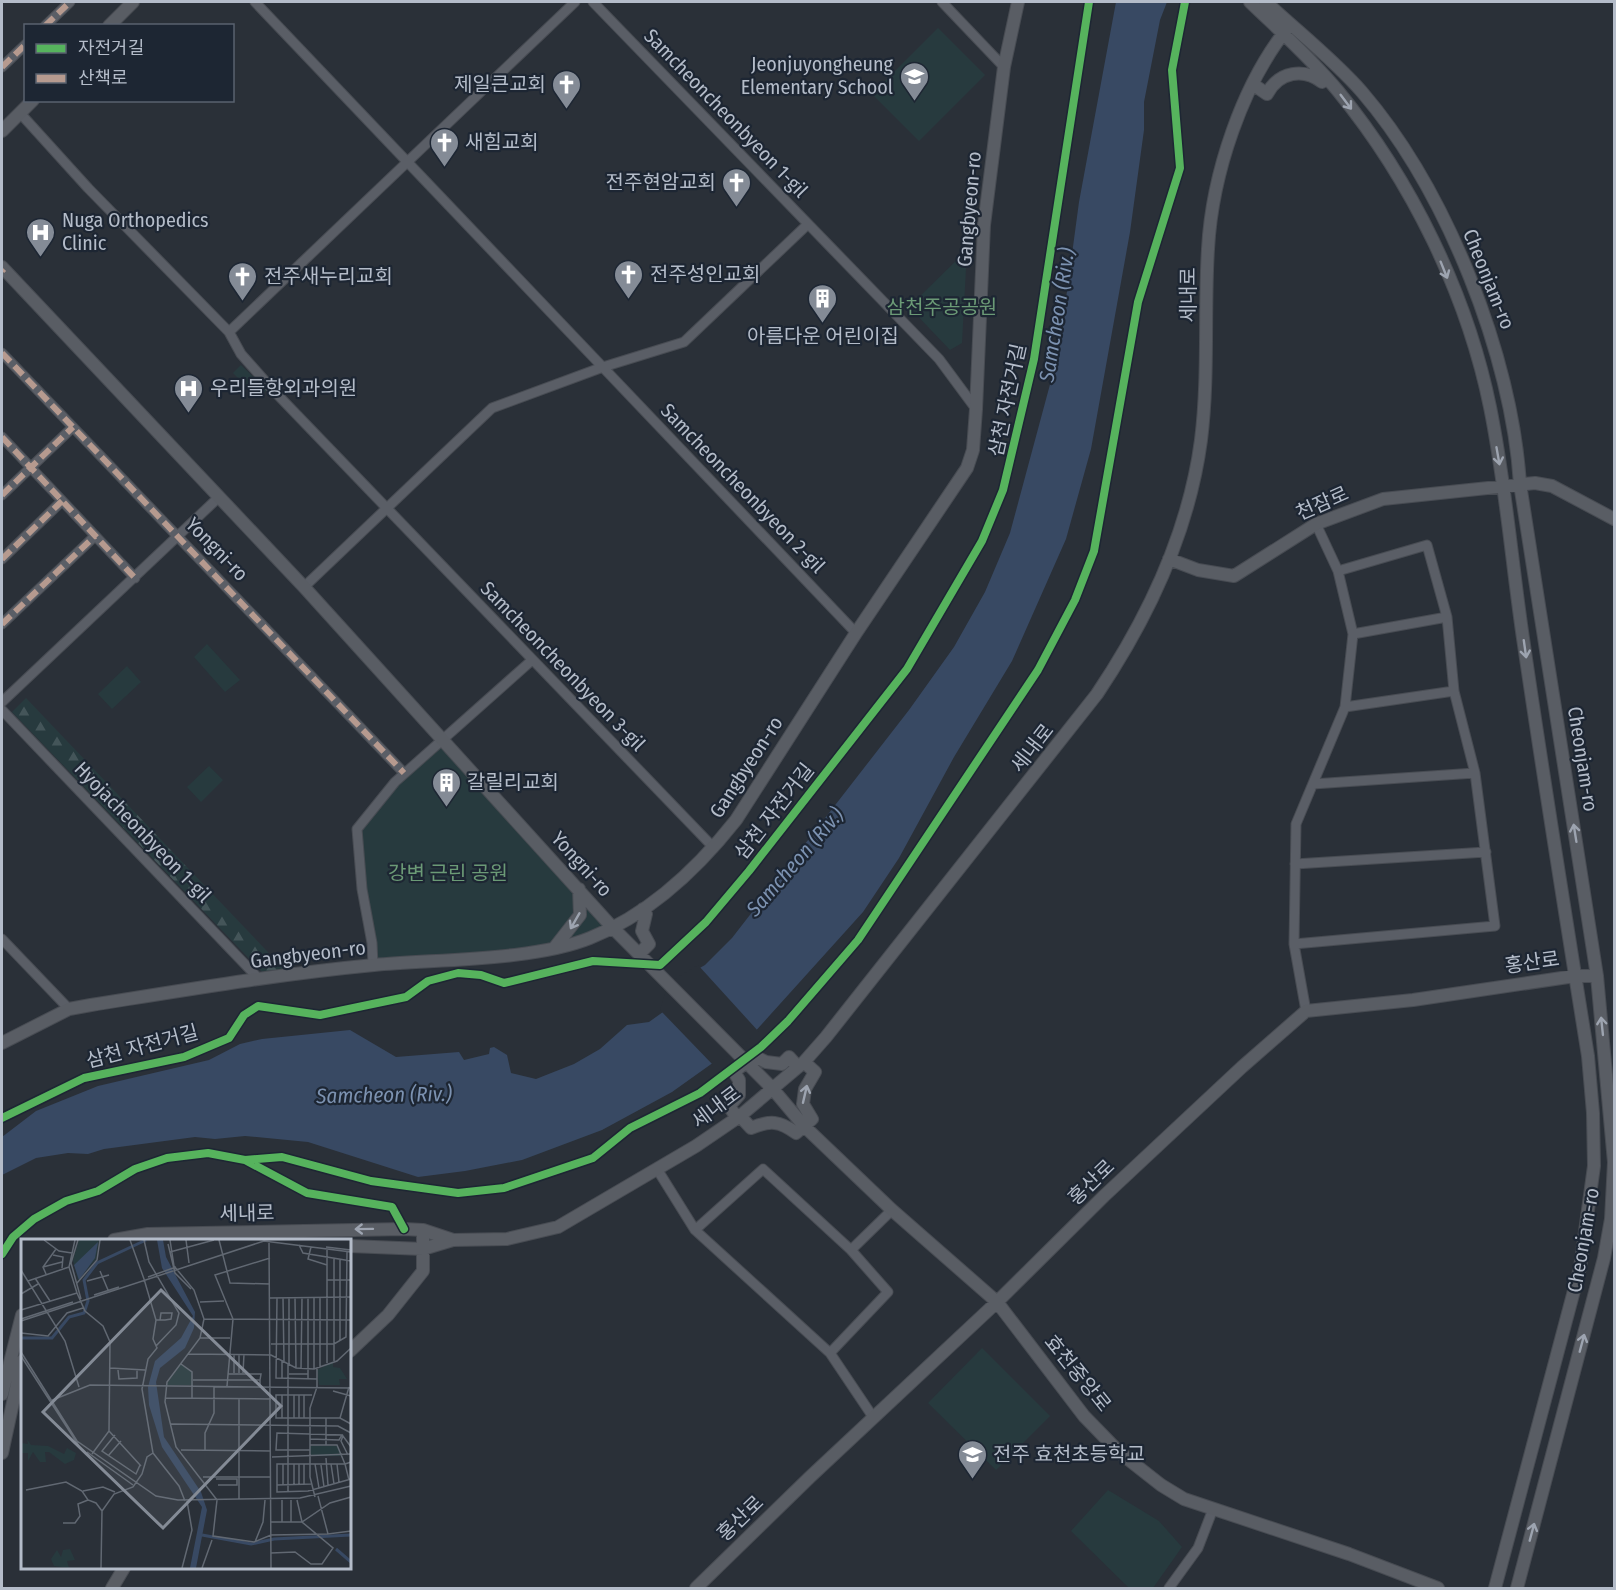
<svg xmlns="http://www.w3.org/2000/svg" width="1616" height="1590" font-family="'Fira Sans Condensed','Noto Sans KR',sans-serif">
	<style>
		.forest { fill: url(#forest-firs) }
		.park { fill: #273a3e }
		.water { fill: #384963 }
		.pier { fill: #2a3038 }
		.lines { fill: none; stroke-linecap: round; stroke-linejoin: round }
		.street-casing { stroke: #484c53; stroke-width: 11 }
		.secondary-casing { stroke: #484c53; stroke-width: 14 }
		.street { stroke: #5a5e66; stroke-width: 9 }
		.secondary { stroke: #595d64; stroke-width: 12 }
		.quiet { stroke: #b69a8f; stroke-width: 6; stroke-dasharray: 12 6; stroke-linecap: butt }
		.cycleway-casing { stroke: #1d2633; stroke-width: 11 }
		.cycleway { stroke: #56b35d; stroke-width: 8 }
		.oneway { stroke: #9da4b0 }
		.labels { text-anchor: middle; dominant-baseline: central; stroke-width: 4.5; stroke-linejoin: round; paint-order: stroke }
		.poi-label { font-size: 20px; fill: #b4bcc9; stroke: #1d2633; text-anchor: start }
		.street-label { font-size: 20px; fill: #b4bcc9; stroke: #1d2633 }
		.park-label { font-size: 20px; fill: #6b9a76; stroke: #1d2633 }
		.water-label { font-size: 21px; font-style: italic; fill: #7c92b1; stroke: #1d2633 }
		.inset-river { fill: none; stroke: #384963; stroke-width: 3 }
		.inset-road { fill: none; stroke: #616872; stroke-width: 1.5 }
		.view { fill: #848b96; fill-opacity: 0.15; stroke: #848b96; stroke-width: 3 }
		.inset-edge { fill: none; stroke: #b4bcc9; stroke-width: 3 }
	</style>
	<defs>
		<pattern id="forest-firs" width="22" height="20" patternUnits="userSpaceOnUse" patternTransform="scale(1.5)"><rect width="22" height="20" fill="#273a3e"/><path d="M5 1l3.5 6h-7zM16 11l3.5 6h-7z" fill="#445559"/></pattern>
	</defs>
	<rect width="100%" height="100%" fill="#2a3038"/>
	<path class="forest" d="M26,698L284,969L262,972L12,712Z"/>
	<path class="park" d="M938,28L985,75L919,141L872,94Z
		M967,250L962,343L950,350L909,307Z
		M241,365L267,390L258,398L233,373Z
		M207,644L240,680L225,692L194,657Z
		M127,666L141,682L112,709L98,694Z
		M442,740L612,927L567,945L373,965L357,829L387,792Z
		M209,766L223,780L201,802L187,787Z
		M982,1348L1050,1416L996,1470L928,1403Z
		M1108,1490L1159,1521L1182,1547L1153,1588H1129L1071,1531Z"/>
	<path class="water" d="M1116,2H1167L1160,20L1144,102V130L1130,232L1091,449L1066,539L1012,661L954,757L899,858L863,912L752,1035L672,1092L602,1130L522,1160L465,1171L418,1177L308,1142L245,1136L215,1139L195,1137L104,1149L88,1154L68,1153L36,1158L2,1175V1137L36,1111L98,1086L209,1060L240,1044L262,1039L350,1030L396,1057L459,1052L464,1060L489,1054L490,1048L494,1047L507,1055L511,1073L536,1079L574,1064L600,1049L627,1025L649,1022L663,1012L670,985L705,965L732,938L909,710L954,647L985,592L1010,533L1059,351L1079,202Z"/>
	<path class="pier" d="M698,965L759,1032L714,1066L660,1010L668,983Z"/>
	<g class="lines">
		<defs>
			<path id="street" d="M255,2L856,633
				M593,2L939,359L976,409
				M942,2L1004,67
				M45,26L70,2
				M2,67L26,44
				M20,113L88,188L229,332L241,354L273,390L714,848
				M229,332L575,2
				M2,353L404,773
				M2,437L135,578
				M2,495L73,427
				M2,559L62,501
				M304,587L492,408L603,367L684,342L808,224
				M2,624L95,536
				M1353,634L1447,617
				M2,702L219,497
				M1345,707L1454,691
				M2,710L259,979
				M1313,784L1475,773
				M1295,864L1486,852
				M2,939L69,1009
				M1294,944L1495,926L1475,773L1454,691L1447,617L1427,545L1338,571
				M373,965L372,943L362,889L357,829L395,782L531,661
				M1306,1011L1294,944L1296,824L1345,707L1353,634L1338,571L1316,524
				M657,1169L695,1230L830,1353L873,1417
				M695,1230L763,1169L851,1250L888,1292L830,1353
				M851,1250L892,1210
				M1169,1588L1198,1548L1213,1509"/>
			<path id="secondary" d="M1250,2C1279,30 1312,59 1338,91C1411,180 1467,294 1490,407C1506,485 1512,566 1524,645C1544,782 1566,919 1588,1056L1593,1113L1594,1166L1580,1268L1495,1588
				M1266,2C1298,32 1333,59 1362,92C1446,190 1512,355 1520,484L1597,976L1614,1162L1611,1219L1604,1258L1517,1588
				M109,26L133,2
				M1254,85L1267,94C1279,71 1304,68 1322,82
				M2,131L33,100
				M2,267L304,587L612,927L772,1088L804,1126L892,1210L997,1302L1084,1416L1119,1452L1161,1485L1184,1499L1349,1554L1438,1588
				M1169,559L1198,570L1234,576L1316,524L1383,499L1535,483L1552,486L1614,519
				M555,947L580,915L579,889
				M640,953L649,944L642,931L646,914L643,909
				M2,1043L69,1009L91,1005C185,990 279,974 374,965C437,959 533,961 590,938C648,915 698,868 736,820L856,633L967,468L973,450L976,409L984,225L1004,67L1018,2
				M748,1065L756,1057L766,1062L782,1064L789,1057L798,1067
				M740,1116L751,1128C770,1120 780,1121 796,1133L812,1119L803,1104L805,1089L815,1072L804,1062
				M737,1118L729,1106L739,1095V1080L734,1072L746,1062
				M114,1240L148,1234L404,1229L423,1230L453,1240L507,1239L558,1227L696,1146L740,1116L804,1062L826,1037L1097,694C1148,618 1189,531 1201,440C1209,376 1204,312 1208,249C1212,175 1242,83 1290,25
				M350,1246L423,1249L453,1240
				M350,1351L388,1315L423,1271V1230
				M2,1394L22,1315
				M2,1453L22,1361
				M112,1588L124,1568
				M696,1588L810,1477L997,1302L1104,1196L1242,1067L1306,1011L1413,1000L1575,976H1597"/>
		</defs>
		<use href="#street" class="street-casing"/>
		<use href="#secondary" class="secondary-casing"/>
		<use href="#street" class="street"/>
		<use href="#secondary" class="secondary"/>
		<path class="quiet" d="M45,26L70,2
			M2,67L26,44
			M2,271L4,269
			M2,353L404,773
			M2,437L135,578
			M2,495L73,427
			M2,559L62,501
			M2,624L95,536"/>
		<defs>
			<path id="cycleway" d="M2,1118L84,1078L184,1057L229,1038L244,1015L258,1006L320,1015L406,997L428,981L458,973L481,975L504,983L593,961L660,965L706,922L749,871L907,669L982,541L1003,490L1034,359L1089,2
				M245,1160L282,1157L371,1181L458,1193L504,1188L593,1158L630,1128L700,1093L761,1047L788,1021L858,940L1038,670L1075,600L1094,551L1138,302L1180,168L1172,70L1185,2
				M2,1254L13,1237L34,1219L66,1201L98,1191L135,1169L167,1158L208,1153L245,1160L307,1193L392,1207L404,1229"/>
		</defs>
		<use href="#cycleway" class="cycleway-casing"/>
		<use href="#cycleway" class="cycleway"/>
	</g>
	<defs><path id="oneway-shaft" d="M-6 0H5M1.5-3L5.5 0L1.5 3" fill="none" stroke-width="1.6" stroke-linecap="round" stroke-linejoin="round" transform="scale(1.5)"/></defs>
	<g class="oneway">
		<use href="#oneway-shaft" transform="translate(1346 102) rotate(53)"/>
		<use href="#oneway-shaft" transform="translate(1444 270) rotate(68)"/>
		<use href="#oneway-shaft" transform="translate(1498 456) rotate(80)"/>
		<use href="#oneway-shaft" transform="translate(1525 649) rotate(82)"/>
		<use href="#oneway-shaft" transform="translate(1575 833) rotate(-99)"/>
		<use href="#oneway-shaft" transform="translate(575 921) rotate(120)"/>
		<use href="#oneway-shaft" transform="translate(1602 1026) rotate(-96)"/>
		<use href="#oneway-shaft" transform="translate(805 1094) rotate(-77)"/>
		<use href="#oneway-shaft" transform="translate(364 1229) rotate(179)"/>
		<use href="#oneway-shaft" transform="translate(1582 1343) rotate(-75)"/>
		<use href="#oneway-shaft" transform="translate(1532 1532) rotate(-75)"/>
	</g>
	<defs>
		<symbol id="school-pin" viewBox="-11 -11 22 30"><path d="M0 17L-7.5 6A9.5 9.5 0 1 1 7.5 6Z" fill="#848b96" stroke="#1d2633"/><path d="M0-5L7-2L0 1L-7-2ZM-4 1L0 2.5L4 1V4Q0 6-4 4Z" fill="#fff"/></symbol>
		<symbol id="church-pin" viewBox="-11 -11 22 30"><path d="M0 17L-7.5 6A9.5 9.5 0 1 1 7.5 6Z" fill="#848b96" stroke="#1d2633"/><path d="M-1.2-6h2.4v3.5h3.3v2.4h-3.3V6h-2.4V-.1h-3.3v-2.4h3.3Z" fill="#fff"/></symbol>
		<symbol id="hospital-pin" viewBox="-11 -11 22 30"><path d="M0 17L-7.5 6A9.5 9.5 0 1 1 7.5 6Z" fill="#848b96" stroke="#1d2633"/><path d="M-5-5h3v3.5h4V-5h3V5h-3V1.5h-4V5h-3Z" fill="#fff"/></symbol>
		<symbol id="building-pin" viewBox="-11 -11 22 30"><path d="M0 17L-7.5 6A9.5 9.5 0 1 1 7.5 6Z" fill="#848b96" stroke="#1d2633"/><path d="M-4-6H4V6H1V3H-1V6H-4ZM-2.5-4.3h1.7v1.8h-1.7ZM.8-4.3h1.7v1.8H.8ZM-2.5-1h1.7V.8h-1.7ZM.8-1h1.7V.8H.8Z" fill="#fff"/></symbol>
	</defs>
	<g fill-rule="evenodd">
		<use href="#school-pin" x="898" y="60" width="33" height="45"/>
		<use href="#church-pin" x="550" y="68" width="33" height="45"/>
		<use href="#church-pin" x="428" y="126" width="33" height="45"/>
		<use href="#church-pin" x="720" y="166" width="33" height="45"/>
		<use href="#hospital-pin" x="24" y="216" width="33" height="45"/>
		<use href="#church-pin" x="612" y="258" width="33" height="45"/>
		<use href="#church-pin" x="226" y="260" width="33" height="45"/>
		<use href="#building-pin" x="806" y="282" width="33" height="45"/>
		<use href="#hospital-pin" x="172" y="372" width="33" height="45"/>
		<use href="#building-pin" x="430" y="766" width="33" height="45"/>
		<use href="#school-pin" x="956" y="1438" width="33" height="45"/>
	</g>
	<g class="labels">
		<g class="poi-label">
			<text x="893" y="64" text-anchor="end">Jeonjuyongheung<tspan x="893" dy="23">Elementary School</tspan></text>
			<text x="546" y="84" text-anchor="end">제일큰교회</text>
			<text x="465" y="142">새힘교회</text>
			<text x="716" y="182" text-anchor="end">전주현암교회</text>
			<text x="62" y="220">Nuga Orthopedics<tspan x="62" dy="23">Clinic</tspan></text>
			<text x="650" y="274">전주성인교회</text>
			<text x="264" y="276">전주새누리교회</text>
			<text x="823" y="336" text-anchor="middle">아름다운 어린이집</text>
			<text x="210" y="388">우리들항외과의원</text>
			<text x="467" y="782">갈릴리교회</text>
			<text x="993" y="1454">전주 효천초등학교</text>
		</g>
		<g class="street-label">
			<text transform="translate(726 113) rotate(46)">Samcheoncheonbyeon 1-gil</text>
			<text transform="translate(969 209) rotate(-85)">Gangbyeon-ro</text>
			<text transform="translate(1489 279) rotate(68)">Cheonjam-ro</text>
			<text transform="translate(1188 295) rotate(-90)">세내로</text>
			<text transform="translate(1007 400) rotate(-78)">삼천 자전거길</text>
			<text transform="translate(743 488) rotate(46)">Samcheoncheonbyeon 2-gil</text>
			<text transform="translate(1322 503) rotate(-24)">천잠로</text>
			<text transform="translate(217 549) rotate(46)">Yongni-ro</text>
			<text transform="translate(563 666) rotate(46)">Samcheoncheonbyeon 3-gil</text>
			<text transform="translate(1032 748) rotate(-52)">세내로</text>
			<text transform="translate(1583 759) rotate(81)">Cheonjam-ro</text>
			<text transform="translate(746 767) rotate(-57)">Gangbyeon-ro</text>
			<text transform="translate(774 811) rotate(-52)">삼천 자전거길</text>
			<text transform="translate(143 832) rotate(46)">Hyojacheonbyeon 1-gil</text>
			<text transform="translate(582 864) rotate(48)">Yongni-ro</text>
			<text transform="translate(308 954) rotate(-7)">Gangbyeon-ro</text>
			<text transform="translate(1532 962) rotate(-8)">홍산로</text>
			<text transform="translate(142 1046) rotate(-15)">삼천 자전거길</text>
			<text transform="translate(716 1107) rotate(-37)">세내로</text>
			<text transform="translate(1091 1182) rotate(-44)">홍산로</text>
			<text transform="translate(247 1213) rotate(-1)">세내로</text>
			<text transform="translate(1583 1240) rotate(-80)">Cheonjam-ro</text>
			<text transform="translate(1078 1373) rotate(51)">효천중앙로</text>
			<text transform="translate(740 1518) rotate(-44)">홍산로</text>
		</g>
		<g class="park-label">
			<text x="942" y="307">삼천주공공원</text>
			<text x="448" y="873">강변 근린 공원</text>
		</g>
		<g class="water-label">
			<text transform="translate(1057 315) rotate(-81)">Samcheon (Riv.)</text>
			<text transform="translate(795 862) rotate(-49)">Samcheon (Riv.)</text>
			<text transform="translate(384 1095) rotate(-1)">Samcheon (Riv.)</text>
		</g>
	</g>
	<g transform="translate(21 1239)">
		<rect width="330" height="330" fill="#2a3038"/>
		<path d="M6,200L10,206L27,207L43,215L46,209L55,214L53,221L44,225L28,213H24L25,223H19L12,213L7,222V214H0V204L7,205ZM49,310L54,321L46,322L48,329L33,327L30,320L36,311L40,318L42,311Z" fill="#273a3e"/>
		<path d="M58,1H78L75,20L57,41L52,21ZM312,123V128L319,129L326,140H318L319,146H298L296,131ZM160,125L171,133L172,146H145ZM289,207H317L321,217H289Z" fill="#273a3e"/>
		<path d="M136,1H142L145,18L174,73L173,89L164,109L139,129L135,143L143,198L180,253L186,271L175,329H169L181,268L141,208L128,166L127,148L134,122L160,99L172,77L141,29ZM77,3L74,19L58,41L53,26Z" fill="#384963"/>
		<path class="inset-river" d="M0,99H31L48,78L63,74L67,62L63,41L76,24L125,1M181,296L230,305L253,300L330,296M315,310L330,323"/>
		<path class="inset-road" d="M23,1L38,12L51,14M54,1L48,28L56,54L64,72L82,87L89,103L88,192L71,215M57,1L50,24L60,60M109,1L123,40M123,1L128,23L158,74L155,86L135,107M149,1L153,27L173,51L183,80L179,99L146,143L144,163L155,208L196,261L192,297L233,303L250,296L307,295M165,1L168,24M198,1L209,44L249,45M248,2L250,329M147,5L154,34L170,50M278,6L282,14L330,22M290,8L287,20L306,26M305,8L330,11M149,13L193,1M32,16L42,18L41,29M313,20V122M22,28L41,23M0,31L44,102L58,148M79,32L87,51M25,35L22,28L35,10M127,38L155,28M14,39L29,62M306,41H330M7,42L48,28M66,42L88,36M56,44L76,21L79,1M0,55L17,45M73,56L98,48M249,59L330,58M256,59L255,139L296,140M262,59L263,122M268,59V126M274,59L275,129M287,59V140M179,63L203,62M0,71L56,54M0,80L52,63M183,80L330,81M135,81H144L150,80L151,74H140L139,81M0,82L243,2L330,13M0,94L27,97L46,74L62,69M179,99H209M319,102V21M250,105H313L325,98L326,13M0,113L56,202L135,257L157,261L279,259L330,247M167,115L250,116L275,129L293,130L316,122L330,109M0,117L58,207M261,121V140M306,124V10M160,125L171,133V159M267,125V253M299,128V58M89,129L124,131M280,130L281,59M293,130V59M97,131L98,140L116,139V130M213,134V115M218,134V115M222,134L223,115M207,135H240L239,141M268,135H287M172,141H239V147M206,147L212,80L194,36L249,19M312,152L330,157M273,156V179M278,156V179M283,156V179M291,156H255V179H319L330,185M144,159L250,160M29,162L69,146L330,149M261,179V156M305,179V206M319,179L328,148M150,185L317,187L330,194M88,192L120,227M94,196L81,212L115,235L119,226M289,200L318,201L321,196L256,194L255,211H289M289,206H316L324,225L330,223M160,211L250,212M184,212V194L193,174V147M66,213L112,246M132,214L158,247L164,262M327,216L320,202L322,197L330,208M87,217L100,202M251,218L330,215M305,219L307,246M294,225L298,249M310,225L313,245M316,225L318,243M300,226L303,248M182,238H250M195,240H216V246H197M328,241L324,225H256V253L287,252L298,249L330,240M256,246L290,245M262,246V225M273,246V225M278,246V225M283,246V225M5,251L45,243L61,252L67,261L75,264L81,272M62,252L82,248L94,253M297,257L307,295L330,292M294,258L289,238V169L296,148V130M218,260V160M261,261V283M270,261V283M250,283H281L309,264L330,258M42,284H54L59,277L57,265L67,261M234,303L242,283L244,261M250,314L274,313L290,325H301L312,309L281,283L276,261M80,329L81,272L93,255L112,248L121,235L126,218L132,214L121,150L127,120L136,109L132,100L135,81L123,40M161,329L171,291L166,262M181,329L191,301"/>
		<path class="view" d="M140,51L260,167L142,289L22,173Z"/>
		<rect width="330" height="330" class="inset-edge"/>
	</g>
	<rect width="1616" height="1590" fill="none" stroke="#b4bcc9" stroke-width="6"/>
	<rect x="24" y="24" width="210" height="78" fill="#1d2633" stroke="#59626f" stroke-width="1.5"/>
	<rect x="36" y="44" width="30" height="9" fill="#56b35d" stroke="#59626f" stroke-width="1.5"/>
	<text x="78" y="54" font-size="18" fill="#b4bcc9">자전거길</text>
	<rect x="36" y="74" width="30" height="9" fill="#b69a8f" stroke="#59626f" stroke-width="1.5"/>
	<text x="78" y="84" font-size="18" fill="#b4bcc9">산책로</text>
</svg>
